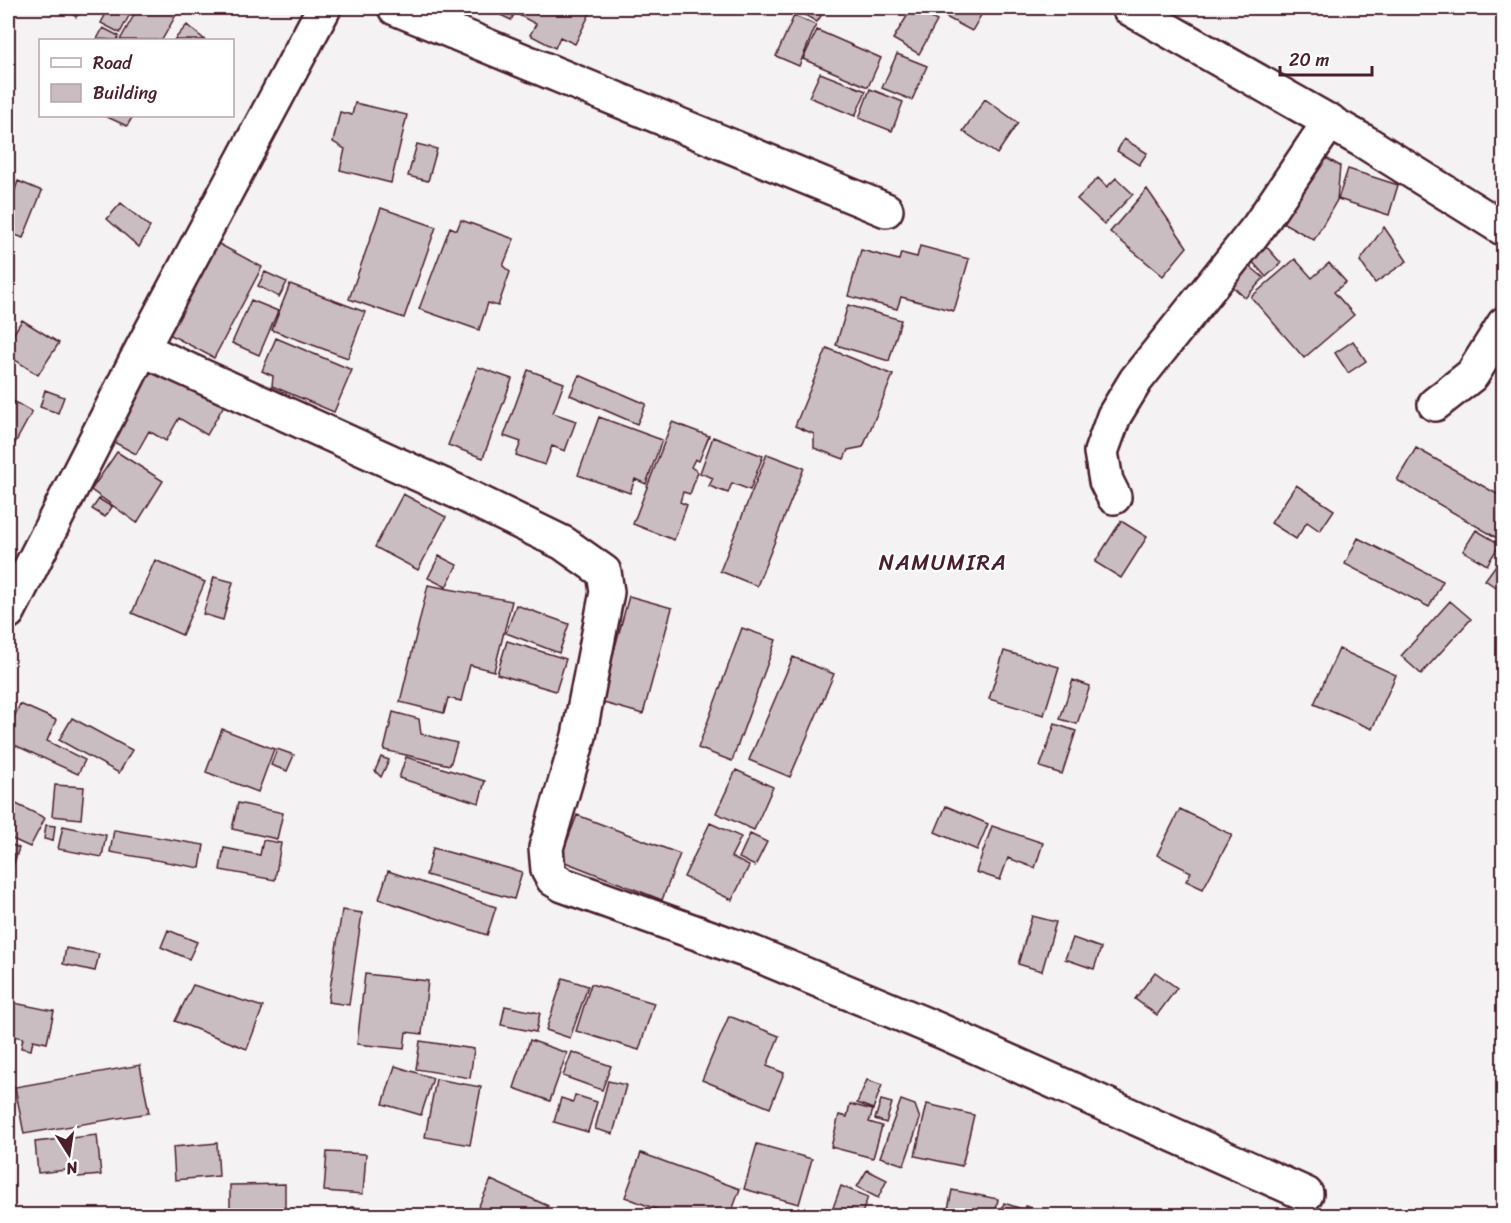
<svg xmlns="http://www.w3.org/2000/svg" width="1511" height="1223" font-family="Sriracha,sans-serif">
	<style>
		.building { fill: #cabdc1; stroke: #4a1f2b; stroke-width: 1.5 }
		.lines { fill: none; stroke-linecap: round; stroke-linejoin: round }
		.minor-casing { stroke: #4a1f2b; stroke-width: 38 }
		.minor { stroke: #fff; stroke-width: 33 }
		.labels { text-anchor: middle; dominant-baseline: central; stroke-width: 4.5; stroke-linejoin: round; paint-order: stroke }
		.quarter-label { font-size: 22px; letter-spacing: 1.5px; fill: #4a1f2b; stroke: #fff }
	</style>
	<rect width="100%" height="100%" fill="#f4f2f2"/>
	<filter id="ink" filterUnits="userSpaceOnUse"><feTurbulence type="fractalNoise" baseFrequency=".0167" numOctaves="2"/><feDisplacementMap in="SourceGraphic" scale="12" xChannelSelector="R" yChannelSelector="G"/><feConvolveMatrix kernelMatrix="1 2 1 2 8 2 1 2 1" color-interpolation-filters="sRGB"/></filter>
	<g filter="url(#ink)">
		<path class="building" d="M65,8H84L76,17Z
			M109,8H133L120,33L101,23Z
			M138,8H166L177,13L162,40H120Z
			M491,8H588L592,9L575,44L560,37L555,48L530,35L536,24L515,13L511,20L490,10Z
			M793,8H826L817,22Z
			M912,8L937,21L919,54L893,39Z
			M929,8H985L972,31Z
			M794,16L816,25L799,66L776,56Z
			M187,25L205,40H174Z
			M103,28L119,36L117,40L97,39Z
			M817,30L881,58L868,87L803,59Z
			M897,54L927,66L912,100L882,88Z
			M820,73L866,91L855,116L809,97Z
			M870,89L903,102L892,131L859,118Z
			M985,99L1018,123L997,154L963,131Z
			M355,103L407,115L391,183L340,170L345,149L333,142L340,112L352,115Z
			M105,116H133L127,126Z
			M1124,139L1147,153L1139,165L1117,151Z
			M417,144L437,149L428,181L408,176Z
			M1321,155L1340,166L1337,200L1314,240L1282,222Z
			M1348,169L1398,185L1389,215L1338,199Z
			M1098,178L1107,187L1116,178L1133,194L1104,224L1077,199Z
			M18,181L42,191L23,238L8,232V210Z
			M1147,189L1187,247L1163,276L1110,232Z
			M121,203L150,227L139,247L107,219Z
			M381,208L436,227L404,318L349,299Z
			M461,220L514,239L503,266L510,272L498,306L488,303L479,330L419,309L450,227L457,230Z
			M1384,227L1407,261L1375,283L1360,261Z
			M217,243L262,267L214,358L169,334Z
			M1265,245L1281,263L1266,277L1250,259Z
			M920,246L969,259L954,311L901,297L897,309L848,296L861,250L899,260L901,253L917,257Z
			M1295,259L1312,278L1329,263L1346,282L1334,292L1354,315L1304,358L1251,297Z
			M1246,263L1264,278L1245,298L1228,282Z
			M265,272L287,282L279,297L258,286Z
			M290,284L365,312L348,358L272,330Z
			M251,300L278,311L259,355L232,343Z
			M848,305L901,320L889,361L836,345Z
			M22,320L59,343L38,375L8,355V343Z
			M276,338L352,370L334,412L272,386L273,376L262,371Z
			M1353,341L1366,361L1348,373L1335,353Z
			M827,348L893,375L863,447L848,450L844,459L814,448V434L795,426Z
			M153,365L224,405L207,435L179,418L166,441L149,431L136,454L110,440Z
			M478,367L512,379L483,458L448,445Z
			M528,370L564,383L553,413L576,421L565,451L552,446L545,465L516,455L521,442L504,436Z
			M579,375L646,404L637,424L570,395Z
			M45,390L64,397L58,413L40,407Z
			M8,398L32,412L8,456Z
			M599,417L662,440L646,484L635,479L630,493L578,475Z
			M672,422L709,436L699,461L695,459L691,467L698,472L690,494L683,492L680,502L687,505L674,540L633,524Z
			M713,437L763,456L750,490L732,483L728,493L709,486L713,478L700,473Z
			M1416,448L1504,498V542L1397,480Z
			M117,452L163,481L137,523L91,490Z
			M767,454L804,468L757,586L720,571Z
			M1296,485L1334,510L1320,531L1307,522L1296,539L1271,523Z
			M403,494L446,517L418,570L375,547Z
			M99,499L112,507L105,517L92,509Z
			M1121,521L1147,537L1121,578L1095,562Z
			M1476,530L1500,544L1487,565L1463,551Z
			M1358,538L1443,581L1429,607L1345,564Z
			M1504,554V578L1497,588L1485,580Z
			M439,556L457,565L446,587L428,578Z
			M155,560L205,582L182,635L132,613Z
			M214,577L233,582L223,620L203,614Z
			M428,585L512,601L494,671L470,665L461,701L448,698L444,713L400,702Z
			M629,596L672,608L643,714L600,702Z
			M1450,601L1471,619L1421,674L1401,656Z
			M516,605L569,624L559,653L506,633Z
			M742,628L776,640L732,761L698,748Z
			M507,641L566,659L556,691L497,674Z
			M1339,649L1396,675L1372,729L1314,704Z
			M1004,651L1059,667L1044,715L989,699Z
			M793,657L834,674L790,777L749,760Z
			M1073,680L1090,686L1077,724L1060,719Z
			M20,704L56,720L47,741L85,760L78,774L8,742V731Z
			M393,712L419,719L421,734L457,743L450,765L384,750Z
			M72,718L132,750L119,773L59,740Z
			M1055,724L1076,731L1062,774L1040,767Z
			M222,729L274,749L258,792L206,772Z
			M277,749L294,755L287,771L271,765Z
			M381,757L389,760L381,777L375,771Z
			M406,757L485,781L479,803L399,778Z
			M736,770L773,787L754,830L716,813Z
			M55,785L84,787L81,819L52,816Z
			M8,800L45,818L30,847L8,837Z
			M238,803L283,813L277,839L232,829Z
			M946,806L988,824L977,850L935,832Z
			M1180,809L1232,835L1203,889L1186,881L1191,872L1157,855Z
			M577,815L680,854L662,900L560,860Z
			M710,823L741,837L731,857L749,866L732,900L684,877Z
			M46,825L55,826L53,841L44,839Z
			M63,826L106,835L102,857L58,849Z
			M992,826L1043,843L1035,868L1008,858L1000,880L976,872Z
			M114,830L204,845L200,868L110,852Z
			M750,834L767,842L755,866L739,858Z
			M263,840L281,843L275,880L220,870L224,848L260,855Z
			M8,843L19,848L11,872L8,871Z
			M433,848L522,872L514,899L426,875Z
			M388,871L496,907L487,935L379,899Z
			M342,910L362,913L349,1005L328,1002Z
			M1032,916L1056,922L1042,971L1018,964Z
			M168,930L197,942L189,959L161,947Z
			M1073,938L1101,948L1094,969L1065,959Z
			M66,948L99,954L95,971L63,964Z
			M1155,972L1177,988L1157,1015L1135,999Z
			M365,974L428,981L422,1034L406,1032L404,1049L357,1044Z
			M563,978L588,986L570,1038L546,1030Z
			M591,984L654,1003L639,1050L576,1031Z
			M193,985L263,1007L247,1049L175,1021Z
			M14,1003L54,1011L47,1043L33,1040L31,1050L21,1048L23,1038L8,1035Z
			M505,1006L540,1013L536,1032L501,1025Z
			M729,1016L779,1036L767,1066L784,1073L770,1108L702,1080Z
			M530,1040L567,1053L550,1101L514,1088Z
			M420,1041L474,1049L470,1078L416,1069Z
			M572,1052L611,1066L602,1090L563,1076Z
			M140,1065L149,1113L24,1134L15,1087Z
			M395,1066L433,1078L421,1115L383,1104Z
			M436,1079L481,1087L470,1145L425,1137Z
			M867,1080L882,1085L873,1109L857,1103Z
			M608,1081L626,1085L613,1134L595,1129Z
			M575,1095L597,1102L588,1132L554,1122L561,1098L573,1102Z
			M881,1100L892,1103L886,1123L875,1119Z
			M901,1100L915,1105L920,1119L904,1165L880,1157Z
			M850,1104L873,1110L869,1122L882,1126L873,1158L831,1147L839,1115L847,1117Z
			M927,1104L974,1115L962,1166L915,1156Z
			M97,1135L101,1175L78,1177L76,1169L38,1173L35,1142Z
			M217,1143L219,1176L175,1180L173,1147Z
			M757,1144L812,1159L799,1204L744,1189Z
			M327,1152L366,1154L363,1194L324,1191Z
			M641,1153L740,1189L730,1216H674L625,1197Z
			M867,1170L887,1180L878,1198L857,1187Z
			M491,1180L548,1206L544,1216H474Z
			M285,1184V1208L230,1209V1185Z
			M841,1186L868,1197L861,1216L831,1213Z
			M952,1190L998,1199L995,1216L947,1214Z
			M1004,1203L1019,1208L1017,1216H999Z
			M1025,1206L1043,1211L1042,1216H1023Z
			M351,1207L369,1209V1216H350Z"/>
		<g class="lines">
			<defs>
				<path id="minor" d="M395,8L886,210
					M1129,8L1365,142L1504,229
					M142,349L460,493L563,543L604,572L607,592L579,736L546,848L548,870L553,879L563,885L753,953L941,1031L1306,1194
					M1435,404L1472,375L1504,324
					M1114,497L1106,481L1101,452L1114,416L1136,380L1259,226L1330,121
					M8,612L142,349L324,8"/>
			</defs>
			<use href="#minor" class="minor-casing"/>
			<use href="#minor" class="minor"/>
		</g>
	</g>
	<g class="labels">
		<g class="quarter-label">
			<text x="943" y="562">NAMUMIRA</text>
		</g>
	</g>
	<rect width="1511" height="1223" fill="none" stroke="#fff" stroke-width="30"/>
	<rect x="15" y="15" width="1481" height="1193" fill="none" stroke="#4a1f2b" stroke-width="2" filter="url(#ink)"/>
	<rect x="39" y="39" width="195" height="78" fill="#ffffff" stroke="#b7a5aa" stroke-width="1.5"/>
	<rect x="51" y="58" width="30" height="9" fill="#ffffff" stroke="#b7a5aa" stroke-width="1.5"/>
	<text x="93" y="69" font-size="18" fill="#4a1f2b">Road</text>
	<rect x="51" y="84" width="30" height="18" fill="#cabdc1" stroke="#b7a5aa" stroke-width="1.5"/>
	<text x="93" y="99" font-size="18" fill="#4a1f2b">Building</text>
	<g transform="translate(69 1154) rotate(168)" stroke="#ffffff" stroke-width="4.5" paint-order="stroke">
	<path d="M0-4.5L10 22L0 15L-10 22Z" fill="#4a1f2b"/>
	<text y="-9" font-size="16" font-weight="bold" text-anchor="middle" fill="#4a1f2b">N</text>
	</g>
	<path d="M1280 66v9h92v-9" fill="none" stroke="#4a1f2b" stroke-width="3"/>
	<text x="1289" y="66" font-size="18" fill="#4a1f2b" stroke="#ffffff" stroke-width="4.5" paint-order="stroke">20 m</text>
</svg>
